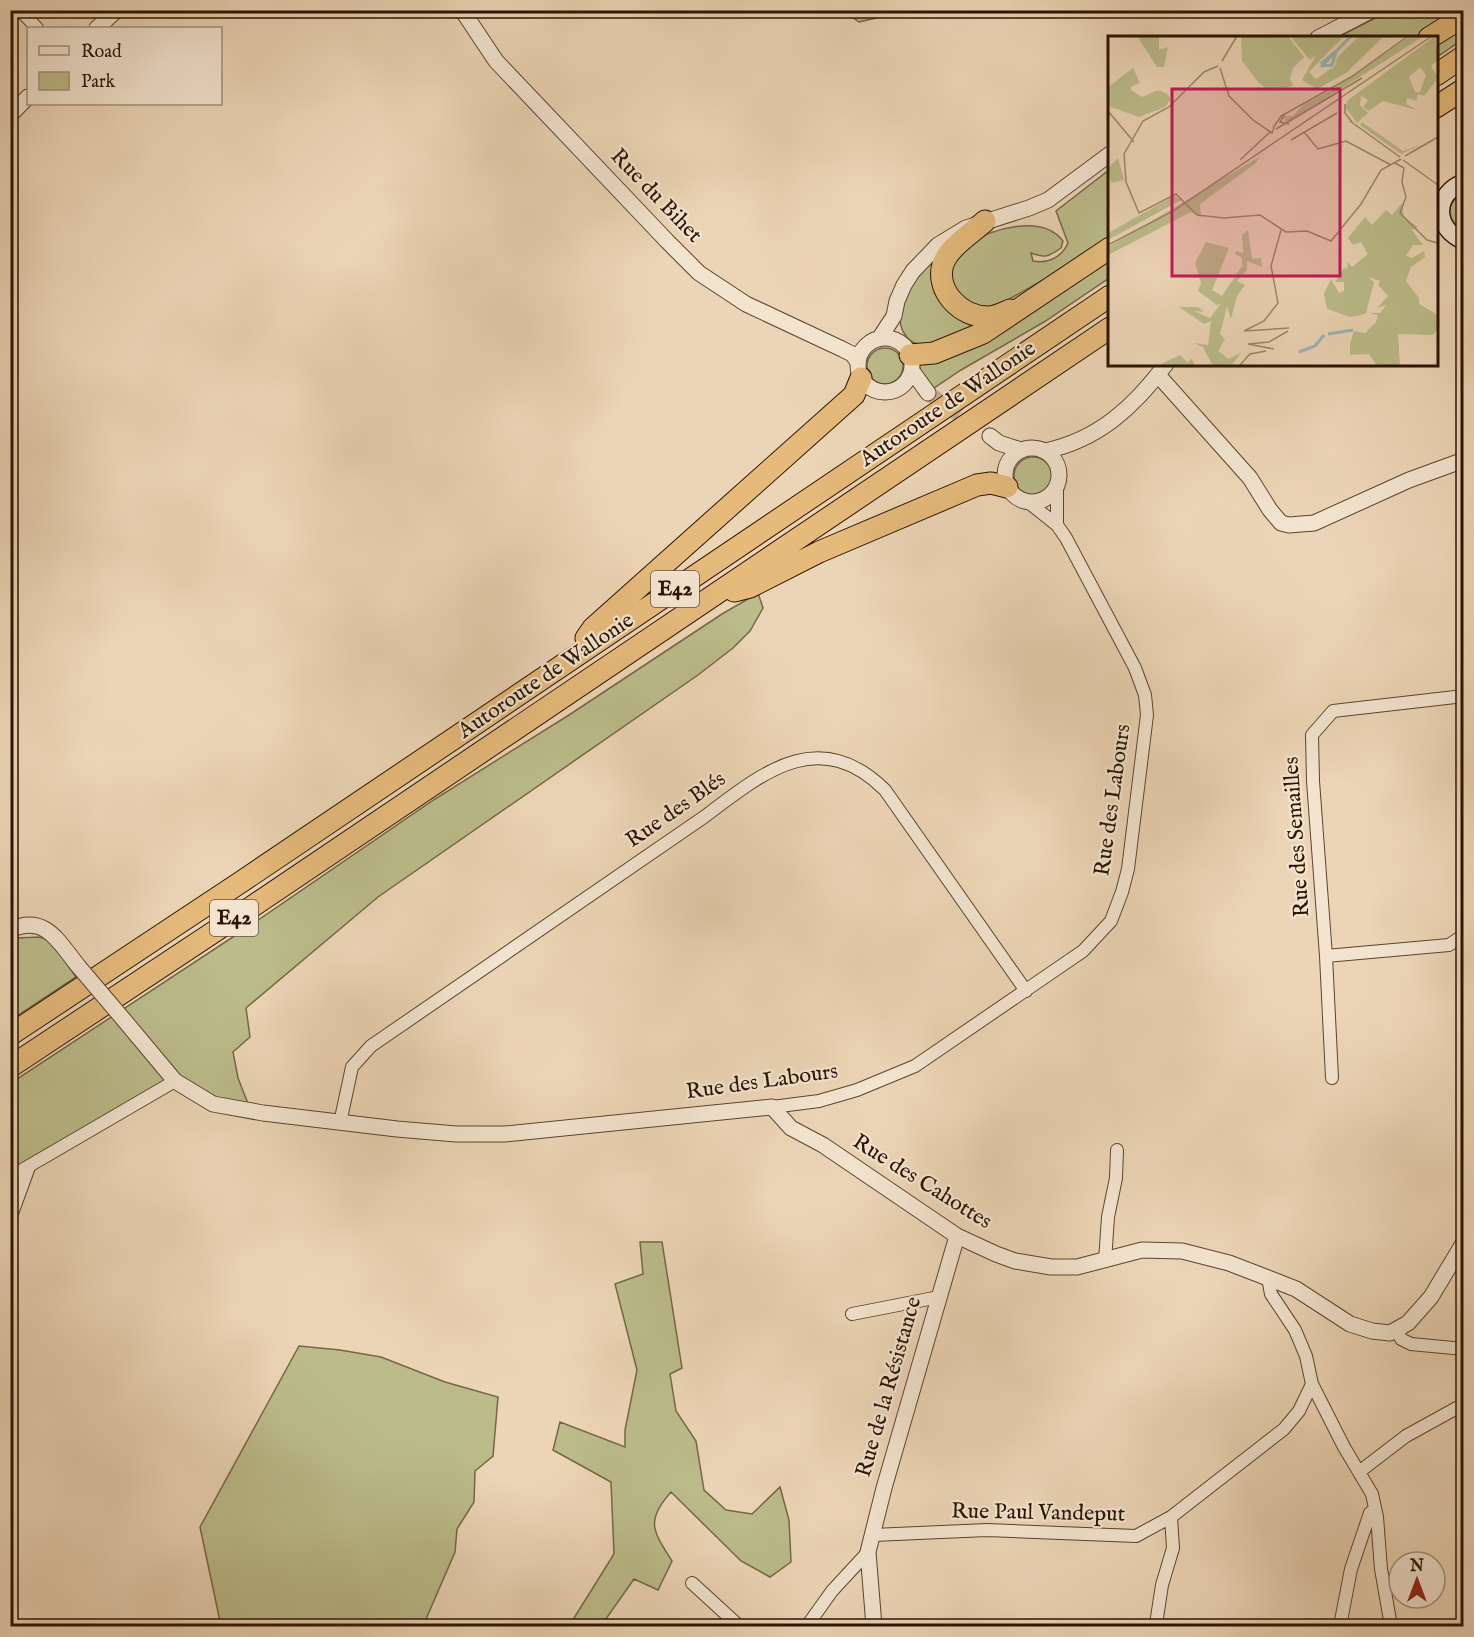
<svg xmlns="http://www.w3.org/2000/svg" width="1474" height="1637" font-family="'IM FELL English',serif">
	<style>
		.green { fill: #bcbc8b; stroke: #746846; stroke-width: 1.5 }
		.lines { fill: none; stroke-linecap: round; stroke-linejoin: round }
		.tertiary-tunnel { stroke: #c5ae92; stroke-width: 15; stroke-dasharray: 15 8; stroke-linecap: butt }
		.minor-casing { stroke: #5b442e; stroke-width: 14 }
		.tertiary-casing { stroke: #5b442e; stroke-width: 17 }
		.secondary-casing { stroke: #2b1400; stroke-width: 19 }
		.motorway-casing { stroke: #2b1400; stroke-width: 23 }
		.minor { stroke: #f3e4d0; stroke-width: 12 }
		.tertiary { stroke: #f3e4d0; stroke-width: 15 }
		.secondary { stroke: #f3e4d0; stroke-width: 16 }
		.motorway { stroke: #e6ba7b; stroke-width: 21 }
		.tertiary-bridge-casing { stroke: #5b442e; stroke-width: 17; stroke-linecap: butt }
		.tertiary-bridge { stroke: #f3e4d0; stroke-width: 15 }
		.labels { text-anchor: middle; dominant-baseline: central; stroke-width: 4.5; stroke-linejoin: round; paint-order: stroke }
		.shield { fill: #f3e4d0; stroke: #67523e; stroke-width: 1.5 }
		.shield-label { font-size: 21px; font-weight: bold; fill: #2b1400 }
		.street-label { font-size: 22px; fill: #2b1400; stroke: #f3e4d0 }
		.inset-river { fill: none; stroke: #9cb6b7; stroke-width: 3 }
		.inset-road { fill: none; stroke: #9f886d; stroke-width: 1.5 }
		.view { fill: #c2185b; fill-opacity: 0.15; stroke: #c2185b; stroke-width: 3 }
		.inset-edge { fill: none; stroke: #2b1400; stroke-width: 3 }
	</style>
	<rect width="100%" height="100%" fill="#ecd5b6"/>
	<filter id="stains"><feTurbulence type="fractalNoise" baseFrequency=".00333" numOctaves="4"/><feColorMatrix values="0 0 0 0 .2 0 0 0 0 .09 0 0 0 0 .02 0 0 0 .5 -.17"/></filter>
	<radialGradient id="worn" r=".72"><stop offset=".6" stop-color="#630" stop-opacity="0"/><stop offset="1" stop-color="#630" stop-opacity=".3"/></radialGradient>
	<path class="green" d="M844,11H907L859,22Z
		M1389,11H1459L1415,37L1336,38Z
		M1463,23V39L1437,57V39Z
		M1109,170V238L1052,275L988,311L956,298L948,267C953,260 959,249 966,245C991,229 1042,213 1063,241L1061,248C1048,257 1045,258 1031,253L1033,261C1048,264 1062,257 1068,243L1056,211Z
		M1463,193V235C1446,224 1443,204 1463,193Z
		M943,250L937,276L984,322C967,330 936,348 918,344C912,343 907,338 904,333C888,307 925,266 943,250Z
		M1109,254V278L1044,322L961,370L934,388L921,373L919,363Z
		M867 366a18 18 0 1 1 36 0a18 18 0 1 1-36 0Z
		M1014 476a19 19 0 1 1 38 0a19 19 0 1 1-38 0Z
		M758,593L763,608L750,631L733,648L698,675L378,897L246,1008L250,1037L233,1052L238,1078L254,1119L215,1111L163,1082L11,1170V1083L242,931L435,799L569,715L722,614Z
		M40,937L52,942L76,977L11,1020V941L17,938Z
		M640,1242H662L682,1368L670,1374L676,1411L696,1441L704,1490L726,1510L752,1514L780,1487L789,1520L791,1562L770,1577L741,1561L671,1492C645,1521 653,1531 672,1561L658,1590L634,1579L601,1626H569L614,1554L611,1482L553,1450L560,1422L625,1447V1430L637,1370L615,1284L643,1274Z
		M299,1346L340,1350L381,1357L445,1382L498,1397L493,1456L475,1471L474,1502L457,1529L455,1552L423,1626H221L200,1527Z"/>
	<g class="lines">
		<path class="tertiary-tunnel" d="M928,393L990,436"/>
		<defs>
			<path id="minor" d="M20,10L37,28
				M1057,488V525
				M1464,696L1333,711L1312,735L1313,781L1326,956L1449,945L1464,935
				M1326,956L1332,1078
				M772,1107L819,1101L857,1090L915,1066L1083,951L1111,921L1122,892L1128,869L1147,715L1145,695L1135,668L1066,538L1057,525L1028,502
				M340,1123L352,1067L371,1046L704,817C762,773 819,725 885,790L1026,991
				M10,1177L175,1081
				M10,1219L29,1167
				M1105,1261L1108,1217L1116,1178L1117,1150
				M1268,1278L1271,1294L1295,1330L1306,1356L1312,1384L1344,1447L1372,1494L1377,1517L1381,1569L1391,1626
				M852,1314L939,1297
				M1397,1329L1401,1339L1411,1344L1464,1349
				M1359,1472L1406,1436L1464,1404
				M873,1535L987,1530L1136,1536L1171,1517L1284,1429L1299,1411L1312,1384
				M692,1583L739,1626
				M1156,1624L1162,1585L1173,1548L1171,1517
				M807,1626L832,1591L868,1552
				M1340,1626L1351,1569L1370,1513L1375,1509
				M1463,1626H1464"/>
			<path id="tertiary" d="M462,10L496,61L667,241L699,273L746,304L842,349L852,354L858,362
				M97,28L117,10
				M1318,38L1372,10
				M10,115L28,97
				M858 365a27 27 0 1 1 54 0a27 27 0 1 1-54 0Z
				M879,339L894,316L897,301L904,285L913,271L938,245L966,228L1029,208L1048,200L1110,154
				M912,371L928,393
				M1158,375L1250,478L1270,510L1281,523L1289,525L1314,523L1409,480L1464,460
				M990,436L999,443L1021,450
				M1005 475a27 27 0 1 1 54 0a27 27 0 1 1-54 0Z
				M1045,451C1098,440 1134,407 1166,364
				M10,930C46,913 59,943 79,967
				M124,1020L175,1081L213,1104L263,1113L397,1129L456,1134H505L772,1107L791,1128L823,1145L957,1236L996,1254L1015,1261L1051,1267H1077L1142,1250L1182,1251L1229,1263L1268,1278L1296,1289L1350,1324L1372,1331L1390,1333L1408,1323L1431,1297L1464,1242
				M874,1626L868,1552L884,1488L957,1236"/>
			<path id="secondary" d="M1464,182C1433,194 1434,229 1464,241"/>
			<path id="motorway" d="M1429,38L1464,16
				M1436,75L1464,56
				M1436,107L1464,89
				M985,221C972,233 949,247 943,264C935,291 961,317 988,317C995,317 1003,313 1010,310
				M910,355L934,353L983,333L1110,248
				M734,591L750,587L819,552L977,485L991,483L1007,487
				M586,638L593,628L854,395L861,378
				M10,1035L241,882L1110,296
				M10,1067L253,906L1110,328"/>
		</defs>
		<use href="#minor" class="minor-casing"/>
		<use href="#tertiary" class="tertiary-casing"/>
		<use href="#secondary" class="secondary-casing"/>
		<use href="#motorway" class="motorway-casing"/>
		<use href="#minor" class="minor"/>
		<use href="#tertiary" class="tertiary"/>
		<use href="#secondary" class="secondary"/>
		<use href="#motorway" class="motorway"/>
		<defs>
			<path id="tertiary-bridge" d="M79,967L124,1020"/>
		</defs>
		<use href="#tertiary-bridge" class="tertiary-bridge-casing"/>
		<use href="#tertiary-bridge" class="tertiary-bridge"/>
	</g>
	<g class="labels">
		<g class="shield">
			<rect x="651" y="571" width="48" height="36" rx="4.5"/>
			<rect x="210" y="900" width="48" height="36" rx="4.5"/>
		</g>
		<g class="shield-label">
			<text x="675" y="589">E42</text>
			<text x="234" y="918">E42</text>
		</g>
		<g class="street-label">
			<text transform="translate(656 196) rotate(46)">Rue du Bihet</text>
			<text transform="translate(948 404) rotate(-34)">Autoroute de Wallonie</text>
			<text transform="translate(546 676) rotate(-34)">Autoroute de Wallonie</text>
			<text transform="translate(1113 800) rotate(-82)">Rue des Labours</text>
			<text transform="translate(676 810) rotate(-35)">Rue des Blés</text>
			<text transform="translate(1297 837) rotate(-94)">Rue des Semailles</text>
			<text transform="translate(762 1082) rotate(-8)">Rue des Labours</text>
			<text transform="translate(922 1182) rotate(32)">Rue des Cahottes</text>
			<text transform="translate(889 1387) rotate(-74)">Rue de la Résistance</text>
			<text transform="translate(1038 1513) rotate(1)">Rue Paul Vandeput</text>
		</g>
	</g>
	<g transform="translate(1108 36)">
		<rect width="330" height="330" fill="#ecd5b6"/>
		<path d="M29,0H51V14L60,11L56,31H49ZM133,0H180L196,21L185,32L182,42L185,50L162,55L151,47L134,25ZM182,0H236L201,36L208,43L227,30L229,22L251,0H276L238,37L209,53L194,44L208,19L202,24ZM302,0H316L178,88L176,80H185L195,69L225,53ZM327,0L330,24L323,30L330,42L316,60L310,58L308,65L299,62L298,68L309,74L275,65L261,75L255,71L260,64L253,60L252,69L260,77L249,87L237,71L240,64ZM312,31L318,39L312,56H307L301,41ZM25,32L32,47L23,51V54L34,61L50,54L59,58L63,63L57,71L31,81L0,70V51ZM254,86L295,115L315,108L293,118L252,89ZM151,121L148,127L92,168L93,181L83,176L0,219V211ZM10,122L16,144L3,147L0,132ZM66,160L73,164L0,204V197ZM294,167L296,182L310,191L304,194L315,209H305L298,220L304,222L316,215L317,221L303,231L298,245L311,262V268L330,279V293L325,299L290,298L292,330H269L261,318L242,319V308L246,295L257,297L268,286L270,279L261,277H272L278,269L269,272L280,260L270,249L272,245L260,241L266,246L258,277L253,279L242,281L219,273L216,258L223,243L231,257L236,255V246H227L236,232L239,233L240,226L244,231L260,218L253,206L245,209L240,202L257,181L264,189L278,174L284,179ZM140,194L144,223L153,222L154,231L139,225V234L129,245L137,249L129,260L123,283L119,270L112,298L117,303L110,315L121,323L133,317L123,330H105L95,311L86,307L100,309L103,285L96,288L71,271H90L96,276L86,275L102,282L113,267L109,269L90,255L93,247L87,227L98,206L121,212L104,254L114,260L134,230V222L127,218L128,215L135,217L134,199ZM72,319L80,327L83,322L88,330H49Z" fill="#bcbc8b" fill-rule="evenodd"/>
		<path class="inset-river" d="M227,16L214,27L215,30L224,29L228,16M213,31L243,0M220,298L245,294M191,316L207,310L216,299"/>
		<path class="inset-road" d="M114,25L129,0M110,30L96,36L61,71L35,85L16,118L18,146L31,177L68,158L89,179L116,182L152,179L178,196L199,195L223,205L253,168L273,134L293,123M112,32L121,60L145,84L164,97L166,92M237,68V77L244,86M0,75L26,106M177,78L172,86L181,88M242,85L292,121M165,92L173,80L243,41L300,0M168,93L254,42M196,96L210,113L238,105L283,129M183,104L229,77M297,120L330,101M132,124L162,96M295,124L330,149M287,127L296,132L294,146L298,161L292,177L319,204L330,207M173,194L163,230L170,267L156,285L136,295L181,292M0,209L65,175L324,0M166,313L140,308L161,306L180,295M131,330L142,318L158,315"/>
		<path class="view" d="M64,53H232V240H64Z"/>
		<rect width="330" height="330" class="inset-edge"/>
	</g>
	<rect width="1474" height="1637" fill="none" stroke="#ecd5b6" stroke-width="36"/>
	<rect x="12" y="12" width="1450" height="1613" fill="none" stroke="#2b1400" stroke-width="3"/>
	<rect x="18" y="18" width="1438" height="1601" fill="none" stroke="#2b1400" stroke-width="1.5"/>
	<rect x="27" y="27" width="195" height="78" fill="#f3e4d0" stroke="#a3917d" stroke-width="1.5"/>
	<rect x="39" y="46" width="30" height="9" fill="#f3e4d0" stroke="#a3917d" stroke-width="1.5"/>
	<text x="81" y="57" font-size="18" fill="#2b1400">Road</text>
	<rect x="39" y="72" width="30" height="18" fill="#bcbc8b" stroke="#a3917d" stroke-width="1.5"/>
	<text x="81" y="87" font-size="18" fill="#2b1400">Park</text>
	<g transform="translate(1417 1580)"><circle r="28" fill="#f3e4d0" stroke="#a3917d" stroke-width="1.5"/>
	<path d="M0-4.5L10 22L0 15L-10 22Z" fill="#8f2418"/>
	<text y="-9" font-size="16" font-weight="bold" text-anchor="middle" fill="#2b1400">N</text>
	</g>
	<rect width="100%" height="100%" filter="url(#stains)"/>
	<rect width="100%" height="100%" fill="url(#worn)"/>
</svg>
